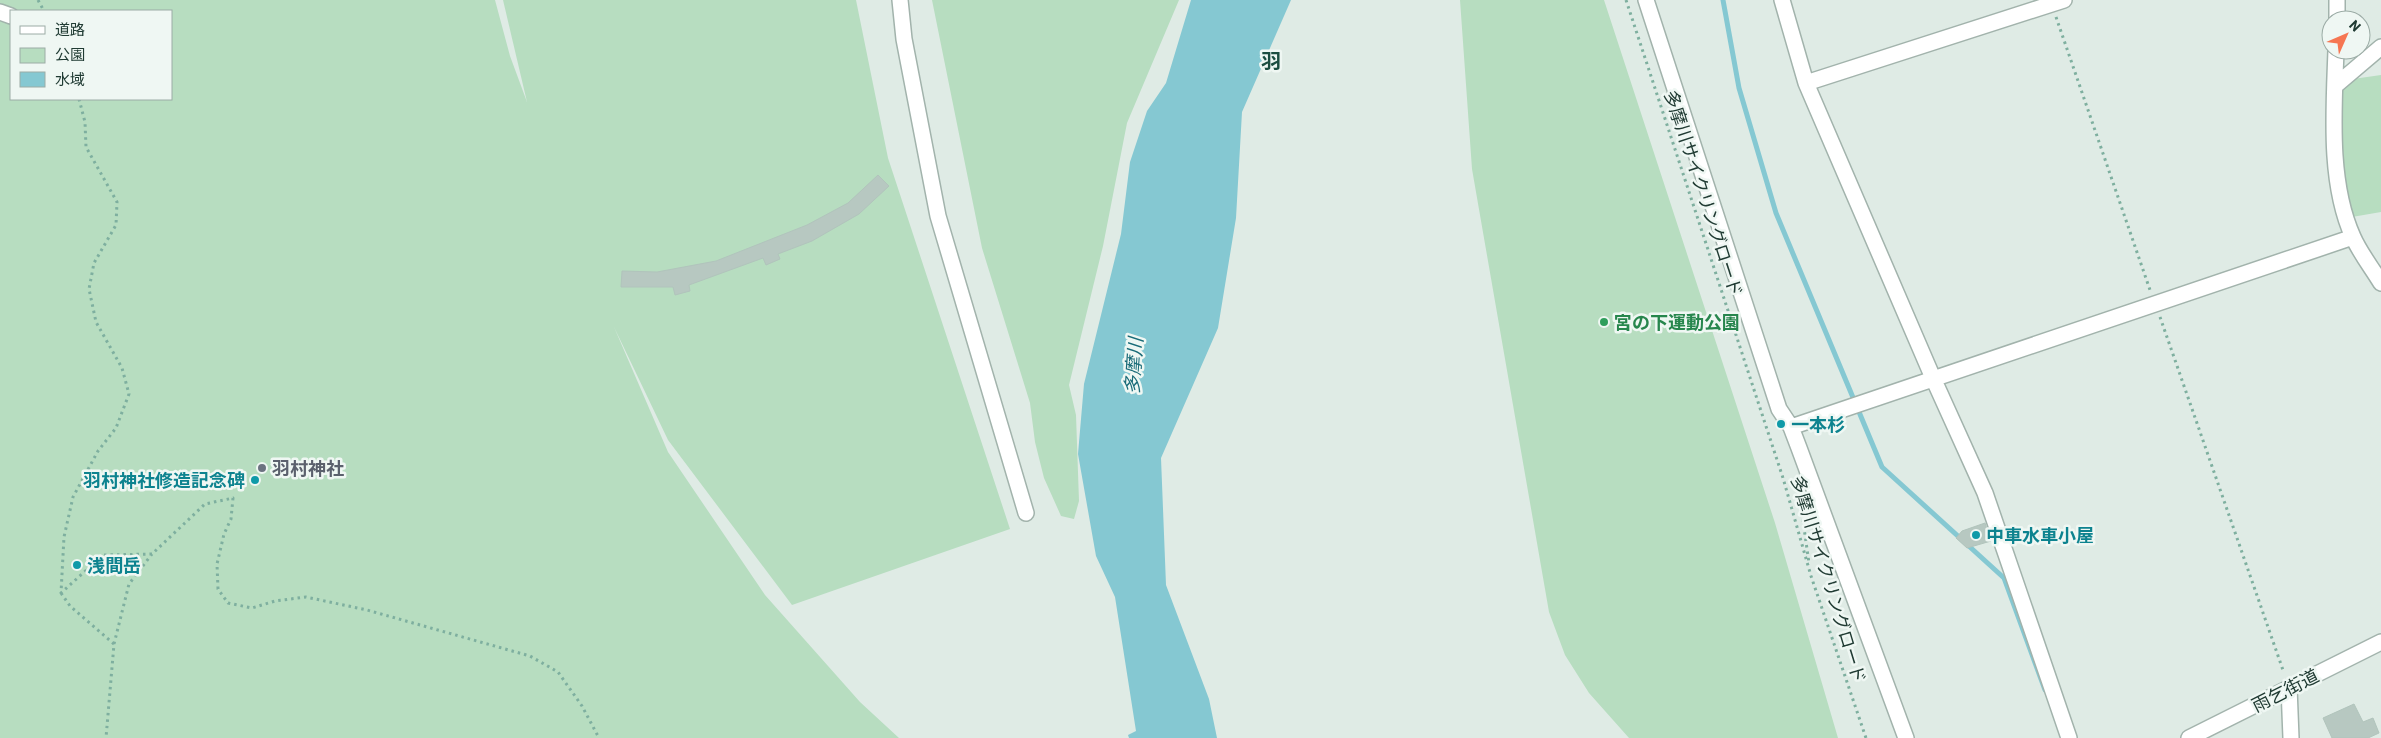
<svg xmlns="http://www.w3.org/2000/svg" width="2381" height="738" font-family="Barlow,'Noto Sans JP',sans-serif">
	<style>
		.green { fill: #b7ddc0; fill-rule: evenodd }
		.water { fill: #85c8d2 }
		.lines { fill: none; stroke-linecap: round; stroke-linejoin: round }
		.stream { stroke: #85c8d2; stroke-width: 5 }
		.building { fill: #b7c8c1; stroke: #b1c4bc }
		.minor-casing { stroke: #a2b3ac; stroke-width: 18 }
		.path { stroke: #7eaf9f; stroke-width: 3; stroke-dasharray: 2.5 4; stroke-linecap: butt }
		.minor { stroke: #fff; stroke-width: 15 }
		.leisure-dot { fill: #2e9e5b; stroke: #eff7f3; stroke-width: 2 }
		.culture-dot { fill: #0f9aa8; stroke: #eff7f3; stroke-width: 2 }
		.worship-dot { fill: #6b7280; stroke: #eff7f3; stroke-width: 2 }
		.labels { text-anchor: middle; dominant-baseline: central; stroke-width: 5; stroke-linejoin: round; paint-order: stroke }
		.street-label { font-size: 18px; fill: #203b33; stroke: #eff7f3 }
		.leisure-label { font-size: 18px; font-weight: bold; fill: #27864d; stroke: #eff7f3; text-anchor: start }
		.culture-label { font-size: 18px; font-weight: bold; fill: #0d838f; stroke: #eff7f3; text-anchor: start }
		.worship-label { font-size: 18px; font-weight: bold; fill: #5b616d; stroke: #eff7f3; text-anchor: start }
		.water-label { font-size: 19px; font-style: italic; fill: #196b78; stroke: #eff7f3 }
		.quarter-label { font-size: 20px; font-weight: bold; fill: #1b4d40; stroke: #eff7f3 }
	</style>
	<rect width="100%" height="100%" fill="#dfebe5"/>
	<path class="green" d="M0,0H495L510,56L527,102L503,0H856L888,158L1010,529L792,605L668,440L614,327L668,452L765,595L860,702L899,738H0ZM11,11H171V99H11Z
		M932,0H1179L1127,123L1103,246L1069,385L1076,415L1079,501L1074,519L1061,516L1044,478L1035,442L1030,403L982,248Z
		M1460,0H1604L1775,523L1838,738H1629L1589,693L1565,655L1549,612L1472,169Z
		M2381,75V212L2352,217L2343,182L2341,90L2353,79Z"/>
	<path class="water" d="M1191,0H1291L1242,112L1236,218L1218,328L1161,458L1166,585L1209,699L1217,738H1129L1128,735L1136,731L1115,597L1096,556L1078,454L1084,384L1121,234L1130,162L1147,111L1166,83Z"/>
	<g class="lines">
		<path class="stream" d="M1723,0L1739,88L1776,213L1882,467L2004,578L2045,690"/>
	</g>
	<path class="building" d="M878,175L889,186L859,214L812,241L778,254L780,259L766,265L763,258L689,285L690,291L675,295L673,287H621L622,271L657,272L716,261L807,225L848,203Z
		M1985,523L1991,541L1967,548L1956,538L1962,531Z
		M2354,704L2363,722L2373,718L2379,733L2368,738H2332L2323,718Z"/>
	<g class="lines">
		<defs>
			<path id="minor" d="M900,0L904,39L938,216L1026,513
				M1646,0L1779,409L1791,427L1799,448L1906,738
				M1782,0L1806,83L1933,378L1985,493L2069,738
				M0,12L11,16
				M2337,20V0
				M2336,50C2334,109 2328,182 2353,237C2360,253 2372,268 2381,283
				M1806,83L2064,0
				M2335,86L2381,47
				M1791,427L2353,237
				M2289,687L2291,738
				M2189,738L2381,642"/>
		</defs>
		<use href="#minor" class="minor-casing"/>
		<path class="path" d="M38,0L44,11
			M1626,0L1783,478L1811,576L1866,738
			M2056,17L2150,290
			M79,99L85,122L86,147L117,202L116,225L94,263L89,289L96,322L122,368L129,394L116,428L98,451L73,497L64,537L61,593L103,555L152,554L205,504L233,498L231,519L224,534L217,564L218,589L228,603L252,608L275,601L306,597L367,610L530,656L558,672L582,706L599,738
			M2160,317L2284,673
			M1800,500L1809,563
			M61,593L70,606L114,644L106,738
			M114,644L129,584L152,554"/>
		<use href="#minor" class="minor"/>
	</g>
	<circle class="leisure-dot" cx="1604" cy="322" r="5"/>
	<g class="culture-dot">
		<circle cx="1781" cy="424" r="5"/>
		<circle cx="255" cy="480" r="5"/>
		<circle cx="1976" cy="535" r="5"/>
		<circle cx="77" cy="565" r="5"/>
	</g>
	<circle class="worship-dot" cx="262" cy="468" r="5"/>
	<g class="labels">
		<g class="street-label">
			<text transform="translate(1704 193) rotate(72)">多摩川サイクリングロード</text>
			<text transform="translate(1829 579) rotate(73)">多摩川サイクリングロード</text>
			<text transform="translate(2285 690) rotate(-27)">雨乞街道</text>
		</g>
		<g class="leisure-label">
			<text x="1614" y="322">宮の下運動公園</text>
		</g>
		<g class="culture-label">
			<text x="1791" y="424">一本杉</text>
			<text x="245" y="480" text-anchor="end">羽村神社修造記念碑</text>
			<text x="1986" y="535">中車水車小屋</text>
			<text x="87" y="565">浅間岳</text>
		</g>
		<g class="worship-label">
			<text x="272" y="468">羽村神社</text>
		</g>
		<g class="water-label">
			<text transform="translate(1133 366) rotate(-86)">多摩川</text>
		</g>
		<g class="quarter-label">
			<text x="1271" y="60">羽</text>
		</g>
	</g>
	<rect x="10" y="10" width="162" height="90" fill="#eff7f3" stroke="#9caca6"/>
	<rect x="20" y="26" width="25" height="8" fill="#ffffff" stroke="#9caca6"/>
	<text x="55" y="35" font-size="15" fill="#203b33">道路</text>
	<rect x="20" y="48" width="25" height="15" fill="#b7ddc0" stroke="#9caca6"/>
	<text x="55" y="60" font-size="15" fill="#203b33">公園</text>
	<rect x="20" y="72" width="25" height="15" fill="#85c8d2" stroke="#9caca6"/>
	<text x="55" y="85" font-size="15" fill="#203b33">水域</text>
	<g transform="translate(2346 35) rotate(45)"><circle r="24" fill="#eff7f3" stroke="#9caca6"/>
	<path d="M0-4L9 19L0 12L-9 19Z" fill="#f67652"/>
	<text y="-8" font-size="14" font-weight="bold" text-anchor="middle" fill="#203b33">N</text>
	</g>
</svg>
